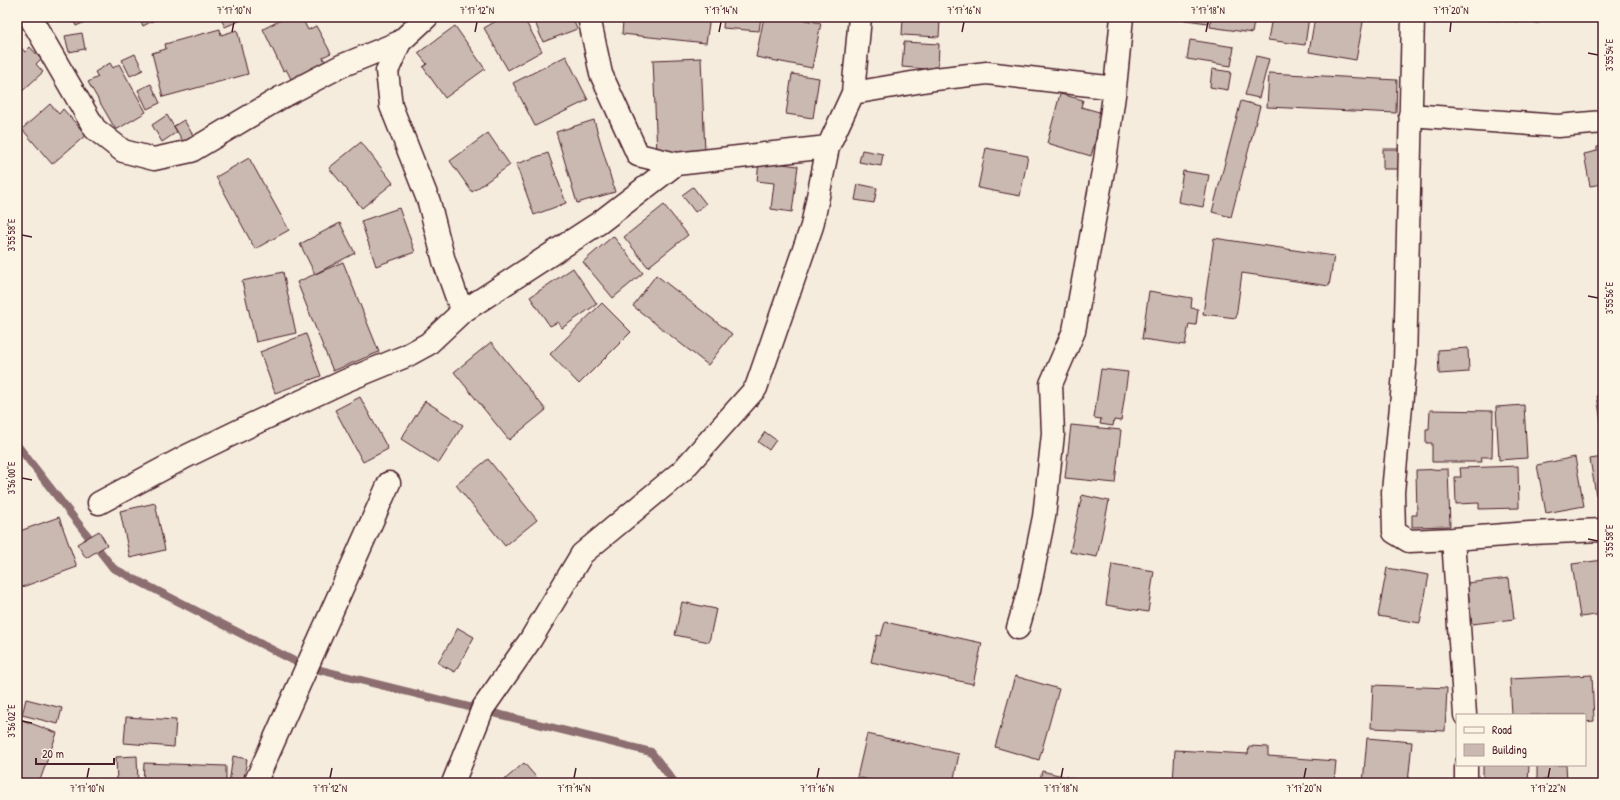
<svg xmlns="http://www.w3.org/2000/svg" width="1620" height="800" font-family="'Patrick Hand',sans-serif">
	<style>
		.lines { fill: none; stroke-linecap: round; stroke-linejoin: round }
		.stream { stroke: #8c6e70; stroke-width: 8 }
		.building { fill: #cab9b1; stroke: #4a1f2b }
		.minor-casing { stroke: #4a1f2b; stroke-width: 25 }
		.minor { stroke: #fcf5e5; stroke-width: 22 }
		.ticks { fill: none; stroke: #4a1f2b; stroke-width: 1.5 }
		.neatline { fill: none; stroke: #4a1f2b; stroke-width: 1.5 }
		.ticks-label { font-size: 10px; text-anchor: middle; fill: #4a1f2b }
	</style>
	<rect width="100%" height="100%" fill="#f5ecde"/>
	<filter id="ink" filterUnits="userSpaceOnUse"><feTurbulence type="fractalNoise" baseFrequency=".025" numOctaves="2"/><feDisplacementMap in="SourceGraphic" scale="8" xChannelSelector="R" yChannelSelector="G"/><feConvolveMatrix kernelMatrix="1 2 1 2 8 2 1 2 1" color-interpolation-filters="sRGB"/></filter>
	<g filter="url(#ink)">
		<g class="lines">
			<path class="stream" d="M17,445L113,568L304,666L651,752L675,783"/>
		</g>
		<path class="building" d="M73,17H96L76,26Z
			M139,17H160L143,26Z
			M220,17H245L246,18L225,27Z
			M287,17H295L298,22L303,20L308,30L316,26L331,53L323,57L325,62L291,79L286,69L283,71L263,29Z
			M503,17H523L542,51L508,70L484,28Z
			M533,17H572L577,29L543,42Z
			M617,17H710L706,43L622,34L623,21L617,20Z
			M724,17H761L759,31L723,28Z
			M764,17H789L821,23L812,68L756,57Z
			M1164,17H1209L1208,23Z
			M1211,17H1255L1252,33L1210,27Z
			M1272,17H1309L1305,45L1268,40Z
			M1315,17H1364L1356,60L1309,52Z
			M1437,17H1539V23Z
			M903,18L940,20L939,37L902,35Z
			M455,26L485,69L445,98L423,67L427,64L418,53Z
			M220,29L221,35L237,30L248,74L163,97L152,53L166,49L165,44Z
			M82,33L85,49L69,52L65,36Z
			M1190,40L1234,47L1231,66L1187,59Z
			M904,42L939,44L938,70L902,67Z
			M17,43L25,52L30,47L41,59L36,64L43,72L17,96Z
			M135,54L143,70L130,76L122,60Z
			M566,56L588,100L535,126L513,83Z
			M1256,56L1269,59L1259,98L1245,95Z
			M701,58L705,152L657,154L653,60Z
			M110,63L113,68L119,64L146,112L116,130L88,82L98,77L95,72Z
			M1212,69L1231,72L1228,90L1210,87Z
			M1269,73L1397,80L1396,113L1267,107Z
			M792,74L819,78L813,118L786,114Z
			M151,84L160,103L147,109L138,90Z
			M1060,94L1083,100L1081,107L1103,113L1091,156L1047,143Z
			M1241,101L1260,106L1231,217L1212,212Z
			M50,104L59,114L63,109L86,135L52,164L22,129Z
			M167,115L177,132L162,142L152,125Z
			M184,120L194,137L184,143L174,126Z
			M594,120L615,192L577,203L556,132Z
			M488,133L510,165L472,192L450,161Z
			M361,142L393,183L362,208L329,168Z
			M1603,146V184L1590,186L1584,154L1597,151V147Z
			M986,148L1028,156L1020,196L978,188Z
			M1383,149H1403L1402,169H1383Z
			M862,150L883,154L881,166L859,162Z
			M548,153L566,203L534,215L516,164Z
			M249,158L289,230L255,249L216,177Z
			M759,161L798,166L792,212L771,209L774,183L757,181Z
			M1183,171L1209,175L1203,207L1178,202Z
			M858,184L877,188L874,203L855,200Z
			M693,187L706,204L695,212L682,195Z
			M664,205L688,235L648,267L624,237Z
			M399,208L415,252L376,266L361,221Z
			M340,223L355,253L315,274L300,244Z
			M613,236L643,273L613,298L583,262Z
			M1214,238L1334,256L1329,286L1242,273L1236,318L1203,314Z
			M343,262L379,352L333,371L297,282Z
			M573,268L597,304L562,328L558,322L550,326L530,297Z
			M283,272L296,333L256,342L242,281Z
			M656,275L732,334L708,365L633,306Z
			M1149,291L1192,298L1191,308L1198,309L1196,325L1189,324L1185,345L1142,339Z
			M602,303L631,332L579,384L550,354Z
			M306,334L321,376L275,393L260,352Z
			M491,342L546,410L509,440L454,372Z
			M1468,348L1469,372L1439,374L1438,350Z
			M1101,369L1128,372L1121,421L1114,420L1113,426L1100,424L1101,419L1094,418Z
			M1603,394V436L1597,395Z
			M360,397L388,449L363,462L335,410Z
			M425,401L463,425L439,463L401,439Z
			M1524,405L1527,458L1499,460L1496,407Z
			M1430,410L1493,411L1492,457H1481L1482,462H1432V443H1426V429H1429Z
			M1071,425L1121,430L1115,483L1065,478Z
			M765,432L776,440L769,450L758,442Z
			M1575,457L1584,506L1546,513L1537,465Z
			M1603,457V494L1596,495L1590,459Z
			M488,459L537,520L505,546L456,485Z
			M1518,466L1519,508L1479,509V503L1456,504L1455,477H1461L1460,468Z
			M1448,469L1450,526L1412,527V515H1417L1416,470Z
			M1082,495L1109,501L1097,557L1070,552Z
			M1603,497V515L1601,516L1599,498Z
			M155,503L165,550L130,558L120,511Z
			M59,517L77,567L17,589V532Z
			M99,531L107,545L86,558L77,544Z
			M1603,560V614L1580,617L1572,564Z
			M1112,564L1154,571L1148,612L1106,605Z
			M1387,568L1429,575L1420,623L1378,616Z
			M1509,578L1514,619L1472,624L1467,583Z
			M682,602L716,609L709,642L675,635Z
			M885,622L982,643L973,684L871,662L877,635L881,636Z
			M458,628L474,637L455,672L438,663Z
			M1592,675L1594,721L1585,722V715H1512L1510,679Z
			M1015,676L1059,689L1039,760L995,747Z
			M1373,685L1447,688L1445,731L1371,728Z
			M26,699L62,708L58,724L22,715Z
			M126,717L176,720L174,747L124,743Z
			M22,720L57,733L39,783H27L17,779V734Z
			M867,734L959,754L953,783H882L857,777Z
			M1367,738L1412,742L1408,783H1363Z
			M1249,746L1268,747V756L1336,761L1334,783H1173L1175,750L1248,754Z
			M137,756L138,783H117L116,757Z
			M233,756L247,759L243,783H229Z
			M144,763L226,766V783H143Z
			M524,763L541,783H503L502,782Z
			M1483,765H1529L1528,783H1483Z
			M1537,765H1566L1567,780H1537Z
			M1042,771L1083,781L1082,783H1039Z"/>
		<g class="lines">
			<defs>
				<path id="minor" d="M30,17L95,129L123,151L154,159L191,151L280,98L341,66L400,42L427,17
					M589,17L601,74L638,155L676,164L828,147
					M1413,17L1405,363L1393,492L1394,532L1409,541L1453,539L1530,533L1603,530
					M400,42L387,71L391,106L429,202L444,261L462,312
					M853,93L935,79L987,73L1115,88
					M1410,115L1558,126L1603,122
					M99,503L187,456L255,423L345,381L406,356L428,344L462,312L599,223L676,164
					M1453,539L1465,715
					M1018,628L1029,590L1044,517L1053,434L1051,384L1074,331L1105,160L1115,88L1122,17
					M1466,765V783
					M255,783L389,483
					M453,783L483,708L531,639L582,554L682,471L756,388L812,226L828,147L853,93L860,17"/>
			</defs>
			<use href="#minor" class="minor-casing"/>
			<use href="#minor" class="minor"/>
		</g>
	</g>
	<path class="ticks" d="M232,32L234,22M475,32L477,22M719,32L721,22M962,32L964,22M1206,32L1208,22M1450,32L1451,22M1588,53L1598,55M22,235L32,237M1588,296L1598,298M22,478L32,480M1588,539L1598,541M22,721L32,723M87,778L89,768M330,778L332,768M574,778L576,768M817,778L819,768M1061,778L1063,768M1304,778L1306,768M1548,778L1550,768"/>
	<rect width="1620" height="800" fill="none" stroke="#fcf5e5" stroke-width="44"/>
	<rect x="1456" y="714" width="130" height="52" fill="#fcf5e5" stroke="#b59f9b"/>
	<rect x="1464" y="727" width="20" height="6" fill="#fcf5e5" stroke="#b59f9b"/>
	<text x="1492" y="734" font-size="12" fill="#4a1f2b">Road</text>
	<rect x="1464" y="744" width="20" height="12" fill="#cab9b1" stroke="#b59f9b"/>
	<text x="1492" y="754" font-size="12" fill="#4a1f2b">Building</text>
	<path d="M36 758v6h78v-6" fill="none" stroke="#4a1f2b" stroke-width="2"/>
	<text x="42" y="758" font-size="12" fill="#4a1f2b" stroke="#fcf5e5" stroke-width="3" paint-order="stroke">20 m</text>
	<rect x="22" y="22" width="1576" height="756" class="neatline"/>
	<g class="ticks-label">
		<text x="234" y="14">7°17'10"N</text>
		<text x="477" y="14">7°17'12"N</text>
		<text x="721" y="14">7°17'14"N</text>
		<text x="964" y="14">7°17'16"N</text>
		<text x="1208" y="14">7°17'18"N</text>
		<text x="1451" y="14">7°17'20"N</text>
		<text transform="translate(1609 55) rotate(-90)" y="4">3°55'54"E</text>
		<text transform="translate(11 235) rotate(-90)" y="4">3°55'58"E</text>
		<text transform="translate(1609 298) rotate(-90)" y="4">3°55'56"E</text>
		<text transform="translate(11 478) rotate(-90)" y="4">3°56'00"E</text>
		<text transform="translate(1609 541) rotate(-90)" y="4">3°55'58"E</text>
		<text transform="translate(11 721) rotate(-90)" y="4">3°56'02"E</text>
		<text x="87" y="792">7°17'10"N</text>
		<text x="330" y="792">7°17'12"N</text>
		<text x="574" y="792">7°17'14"N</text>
		<text x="817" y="792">7°17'16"N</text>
		<text x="1061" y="792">7°17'18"N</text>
		<text x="1304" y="792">7°17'20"N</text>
		<text x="1548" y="792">7°17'22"N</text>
	</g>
</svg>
